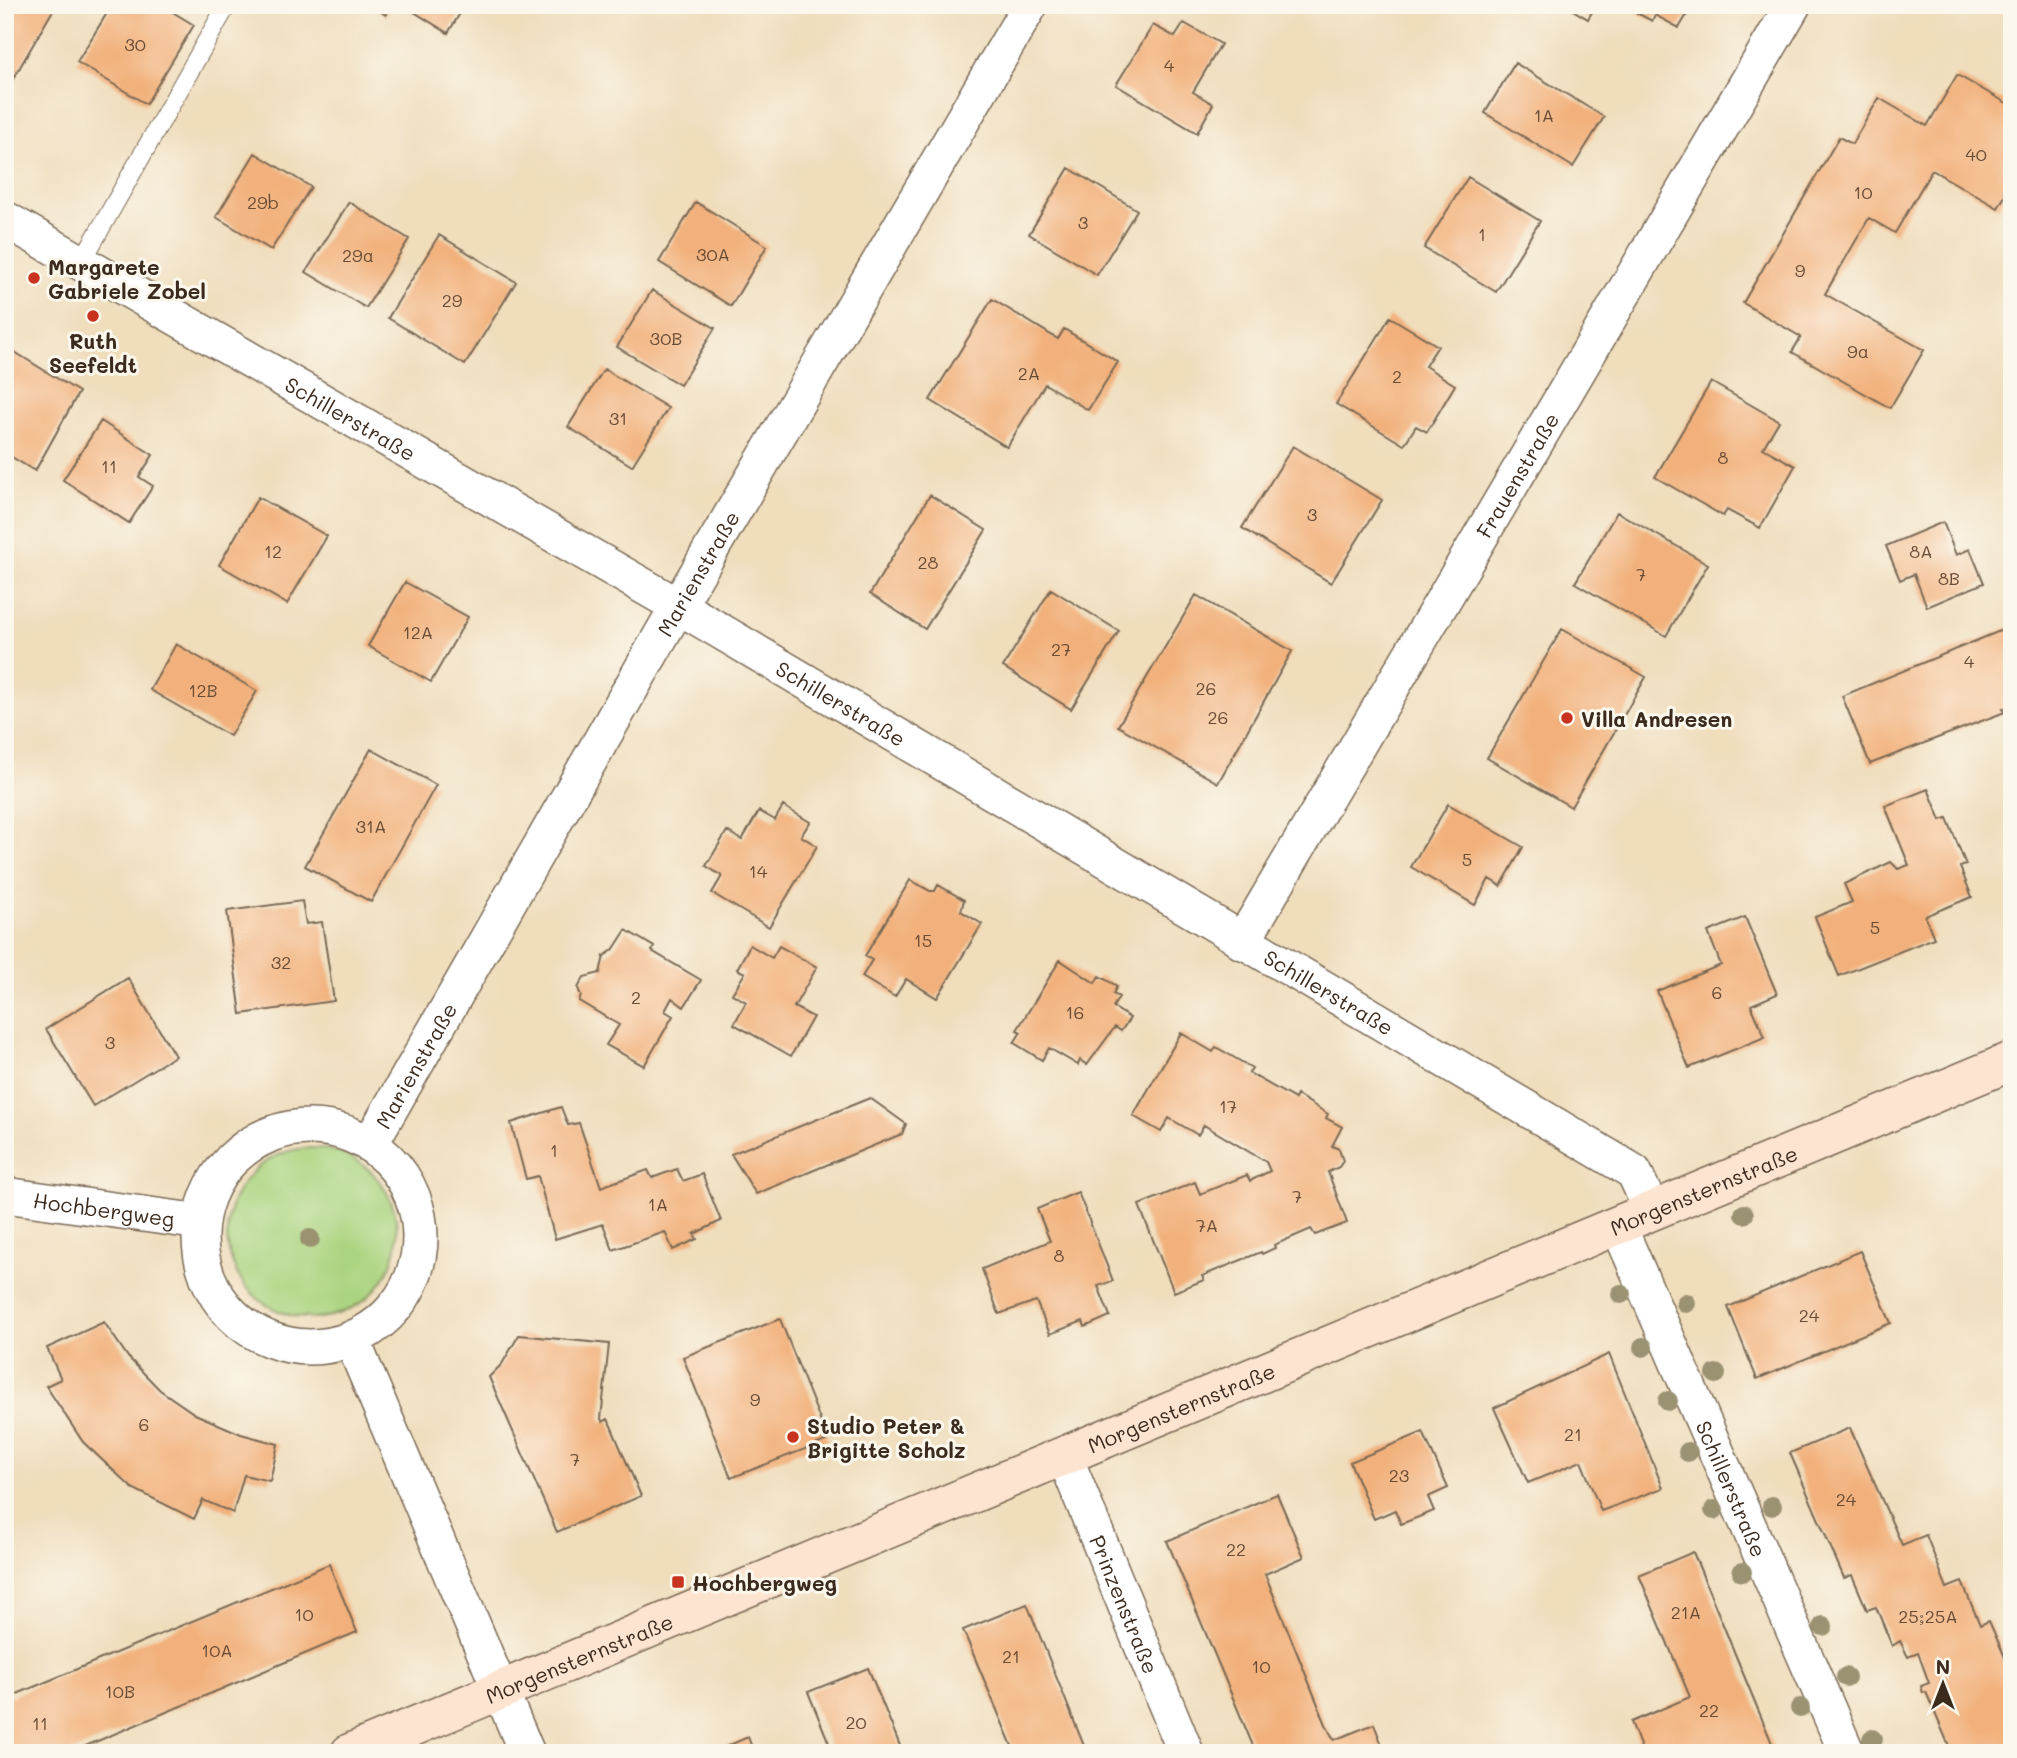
<svg xmlns="http://www.w3.org/2000/svg" width="2017" height="1758" font-family="Mali,sans-serif">
	<style>
		.green { fill: #abd480; stroke: #737f4f; stroke-width: 2 }
		.building { fill: #f2b17c }
		.lines { fill: none; stroke-linecap: round; stroke-linejoin: round }
		.service-casing { stroke: #7a6955; stroke-width: 20 }
		.minor-casing { stroke: #7a6955; stroke-width: 38 }
		.secondary-casing { stroke: #7a6955; stroke-width: 41 }
		.service { stroke: #fff; stroke-width: 18 }
		.minor { stroke: #fff; stroke-width: 35 }
		.secondary { stroke: #fde4d1; stroke-width: 38 }
		.tree { fill: #9b9272 }
		.poi-dot { fill: #c8321e; stroke: #fbf7ec; stroke-width: 2.5 }
		.labels { text-anchor: middle; dominant-baseline: central; stroke-width: 6; stroke-linejoin: round; paint-order: stroke }
		.number-label { font-size: 18px; fill: #694c36 }
		.poi-label { font-size: 21px; font-weight: bold; fill: #3b2a1e; stroke: #fbf7ec; text-anchor: start }
		.street-label { font-size: 21px; fill: #3b2a1e; stroke: #fbf7ec }
	</style>
	<rect width="100%" height="100%" fill="#fbf7ec"/>
	<filter id="ink" filterUnits="userSpaceOnUse"><feTurbulence type="fractalNoise" baseFrequency=".0143" numOctaves="2"/><feDisplacementMap in="SourceGraphic" scale="14" xChannelSelector="R" yChannelSelector="G"/><feConvolveMatrix kernelMatrix="1 2 1 2 8 2 1 2 1" color-interpolation-filters="sRGB"/></filter>
	<filter id="wash" filterUnits="userSpaceOnUse"><feTurbulence type="fractalNoise" baseFrequency=".00686" numOctaves="4" result="noise"/><feDisplacementMap in="SourceGraphic" scale="28" xChannelSelector="R" yChannelSelector="G"/><feGaussianBlur stdDeviation="1.57" result="paint"/><feColorMatrix in="noise" values="0 0 0 0 0 0 0 0 0 0 0 0 0 0 0 0 0 1.4 0 .05"/><feComposite in="paint" operator="in"/></filter>
	<g filter="url(#wash)">
		<rect width="100%" height="100%" fill="#efddbb"/>
		<path class="green" d="M227 1233a85 85 0 1 1 170 0a85 85 0 1 1-170 0Z"/>
		<g id="blocks">
			<path class="building" d="M5,5H56L5,93Z
				M112,5H161L194,25L146,104L77,62Z
				M370,5H392L386,15Z
				M403,5H465L448,33Z
				M1570,5H1596L1588,19L1568,7Z
				M1642,5H1687L1691,8L1679,28L1655,15L1652,21L1637,13Z
				M1184,23L1221,44L1193,92L1213,104L1197,133L1116,85L1153,25L1175,37Z
				M1515,63L1604,117L1573,167L1485,113Z
				M1957,75L2012,106V197L2006,194L1998,208L1932,170L1895,233L1869,218L1825,294L1924,350L1890,408L1792,352L1801,337L1743,303L1839,137L1852,144L1879,98L1927,126Z
				M255,153L311,187L271,250L216,217Z
				M1069,168L1137,210L1097,275L1029,234Z
				M1468,177L1540,221L1496,292L1424,248Z
				M349,202L409,239L366,308L306,272Z
				M696,202L767,246L731,306L659,262Z
				M439,235L516,282L465,365L388,318Z
				M652,290L715,328L680,385L617,347Z
				M992,299L1058,339L1064,329L1118,362L1088,410L1045,384L1007,447L930,400Z
				M1390,317L1438,346L1425,366L1455,385L1427,432L1416,426L1404,445L1336,404Z
				M5,346L79,392L35,471L10,456L5,458Z
				M604,369L668,408L632,466L568,427Z
				M1711,382L1779,421L1763,448L1795,466L1760,528L1727,510L1723,516L1655,477Z
				M101,421L153,455L139,477L153,486L129,523L63,480Z
				M1293,446L1382,500L1331,583L1242,528Z
				M930,495L986,530L925,629L870,594Z
				M258,497L327,536L287,604L219,565Z
				M1617,512L1708,564L1666,636L1575,583Z
				M1943,522L1956,555L1970,549L1984,583L1927,607L1914,574L1900,580L1886,546Z
				M405,582L468,617L431,682L368,646Z
				M1051,589L1119,631L1071,709L1003,667Z
				M1196,595L1292,651L1218,783L1118,726Z
				M2012,626V705L2003,709L2005,712L1870,764L1842,696Z
				M1562,629L1646,677L1571,807L1487,758Z
				M176,644L257,691L230,736L150,690Z
				M371,749L436,785L371,902L305,866Z
				M1928,789L1941,820L1947,818L1966,865L1960,867L1972,897L1925,916L1934,938L1839,976L1815,917L1852,902L1844,884L1891,862L1898,869L1909,865L1885,806Z
				M1448,804L1523,847L1501,886L1489,879L1475,905L1411,867Z
				M783,806L810,822L801,836L817,846L769,927L712,893L722,876L706,866L727,831L742,840L759,811L775,820Z
				M910,880L930,891H935L938,885L964,900L961,911L982,924L937,998L906,979L895,997L862,977L872,960L865,956Z
				M302,901L306,924L322,922L334,1001L241,1014L227,911Z
				M1745,917L1777,994L1751,1005L1765,1037L1689,1068L1657,991L1721,965L1708,932Z
				M626,930L654,947L652,951L701,980L684,1007L672,998L665,1011L673,1016L644,1066L606,1045L619,1025L579,1001L581,996L578,988L584,977L600,973L604,956L613,950Z
				M750,945L772,958L779,946L817,967L794,1007L813,1017L791,1056L734,1024L746,1002L732,994L745,973L737,969Z
				M1060,960L1095,983L1099,976L1117,986L1113,994L1119,997L1113,1007L1130,1018L1121,1031L1115,1027L1087,1065L1080,1060L1078,1065L1049,1048L1042,1060L1014,1043L1021,1032L1017,1030Z
				M128,978L175,1056L93,1106L46,1029Z
				M1181,1033L1213,1052L1216,1047L1252,1068L1249,1073L1295,1099L1297,1095L1328,1114L1326,1118L1342,1127L1332,1146L1339,1149L1343,1161L1339,1167L1328,1172L1347,1223L1315,1235L1311,1229L1274,1245L1275,1248L1262,1254L1261,1252L1202,1276L1204,1280L1174,1292L1139,1205L1195,1182L1200,1194L1247,1175L1250,1181L1270,1171L1266,1162L1204,1125L1198,1135L1169,1118L1161,1132L1133,1116Z
				M870,1098L906,1124L902,1134L756,1194L731,1154Z
				M561,1107L568,1125L579,1123L601,1187L648,1170L652,1178L677,1169L683,1181L702,1174L721,1221L694,1234L697,1239L673,1250L665,1232L613,1250L603,1224L555,1239L538,1176L526,1179L511,1123Z
				M1078,1192L1113,1281L1098,1286L1110,1316L1085,1327L1083,1321L1050,1334L1036,1301L999,1314L982,1269L1050,1241L1037,1209Z
				M1860,1251L1891,1323L1757,1379L1728,1307Z
				M780,1319L828,1440L731,1478L683,1357Z
				M104,1322L128,1357L160,1390L195,1414L241,1434L278,1444L270,1481L244,1475L233,1513L203,1500L194,1519L132,1488L83,1442L46,1386L61,1379L47,1348Z
				M519,1335L609,1344L601,1419L603,1422L608,1419L641,1496L557,1532L489,1377L502,1364Z
				M1609,1354L1663,1488L1601,1511L1581,1461L1528,1483L1494,1408Z
				M1850,1428L1902,1545L1926,1535L1947,1588L1962,1582L1980,1625L1989,1621L2012,1673V1753H1952L1926,1692L1923,1693L1921,1686L1929,1683L1918,1653L1908,1657L1900,1641L1892,1646L1876,1607L1867,1610L1852,1575L1844,1578L1790,1453Z
				M1423,1432L1448,1488L1428,1497L1434,1511L1401,1524L1395,1510L1374,1519L1350,1462Z
				M1277,1494L1304,1557L1265,1574L1327,1727L1334,1740L1374,1724L1385,1753H1256L1167,1541Z
				M1693,1552L1733,1649L1776,1753H1643L1631,1722L1690,1697L1639,1575Z
				M329,1564L357,1632L69,1753H5V1699Z
				M1027,1604L1086,1751L1081,1753H1015L963,1630Z
				M868,1668L903,1753H833L808,1692Z
				M748,1737L754,1753H711Z"/>
		</g>
	</g>
	<g filter="url(#ink)">
		<use href="#blocks" fill-opacity="0" stroke="#7a6955" stroke-width="2"/>
		<g class="lines">
			<defs>
				<path id="service" d="M81,263L227,5"/>
				<g id="minor">
					<path id="s1" d="M5,219L678,606L1634,1172L1652,1211"/>
					<path id="s2" d="M1242,942L1793,5"/>
					<circle cx="310" cy="1237" r="110"/>
					<path id="s3" d="M370,1144L678,606L1030,5"/>
					<path id="s4" d="M5,1195L201,1222"/>
					<path id="s5" d="M1618,1225L1847,1753"/>
					<path d="M352,1340L527,1753"/>
					<path id="s6" d="M1064,1455L1186,1753"/>
				</g>
				<g id="secondary">
					<path id="s7" d="M350,1753L2012,1061"/>
				</g>
			</defs>
			<use href="#service" class="service-casing"/>
			<use href="#minor" class="minor-casing"/>
			<use href="#secondary" class="secondary-casing"/>
			<use href="#service" class="service"/>
			<use href="#minor" class="minor"/>
			<use href="#secondary" class="secondary"/>
		</g>
		<g class="tree">
			<circle cx="1744" cy="1214" r="10"/>
			<circle cx="310" cy="1239" r="10"/>
			<circle cx="1621" cy="1294" r="10"/>
			<circle cx="1686" cy="1303" r="10"/>
			<circle cx="1643" cy="1347" r="10"/>
			<circle cx="1716" cy="1374" r="10"/>
			<circle cx="1668" cy="1401" r="10"/>
			<circle cx="1688" cy="1452" r="10"/>
			<circle cx="1772" cy="1506" r="10"/>
			<circle cx="1714" cy="1510" r="10"/>
			<circle cx="1742" cy="1572" r="10"/>
			<circle cx="1823" cy="1626" r="10"/>
			<circle cx="1846" cy="1677" r="10"/>
			<circle cx="1800" cy="1708" r="10"/>
			<circle cx="1872" cy="1739" r="10"/>
		</g>
	</g>
	<g class="poi-dot">
		<circle cx="34" cy="278" r="7"/>
		<circle cx="93" cy="316" r="7"/>
		<circle cx="1567" cy="718" r="7"/>
		<circle cx="793" cy="1437" r="7"/>
		<rect x="671" y="1575" width="14" height="14" rx="3.5"/>
	</g>
	<g class="labels">
		<g class="number-label">
			<text x="135" y="44">30</text>
			<text x="1169" y="65">4</text>
			<text x="1544" y="115">1A</text>
			<text x="1976" y="154">40</text>
			<text x="1863" y="192">10</text>
			<text x="263" y="202">29b</text>
			<text x="1083" y="222">3</text>
			<text x="1482" y="234">1</text>
			<text x="713" y="254">30A</text>
			<text x="358" y="255">29a</text>
			<text x="1800" y="270">9</text>
			<text x="452" y="300">29</text>
			<text x="666" y="338">30B</text>
			<text x="1858" y="351">9a</text>
			<text x="1029" y="373">2A</text>
			<text x="1397" y="376">2</text>
			<text x="618" y="418">31</text>
			<text x="1723" y="457">8</text>
			<text x="109" y="466">11</text>
			<text x="1312" y="514">3</text>
			<text x="273" y="551">12</text>
			<text x="1921" y="551">8A</text>
			<text x="928" y="562">28</text>
			<text x="1641" y="574">7</text>
			<text x="1949" y="578">8B</text>
			<text x="418" y="632">12A</text>
			<text x="1061" y="649">27</text>
			<text x="1969" y="661">4</text>
			<text x="1206" y="688">26</text>
			<text x="203" y="690">12B</text>
			<text x="1218" y="717">26</text>
			<text x="371" y="826">31A</text>
			<text x="1467" y="859">5</text>
			<text x="758" y="871">14</text>
			<text x="1875" y="927">5</text>
			<text x="923" y="940">15</text>
			<text x="281" y="962">32</text>
			<text x="1717" y="992">6</text>
			<text x="636" y="997">2</text>
			<text x="1075" y="1012">16</text>
			<text x="110" y="1042">3</text>
			<text x="1228" y="1106">17</text>
			<text x="554" y="1150">1</text>
			<text x="1297" y="1196">7</text>
			<text x="658" y="1204">1A</text>
			<text x="1207" y="1225">7A</text>
			<text x="1059" y="1255">8</text>
			<text x="1809" y="1315">24</text>
			<text x="755" y="1399">9</text>
			<text x="144" y="1424">6</text>
			<text x="1573" y="1434">21</text>
			<text x="575" y="1459">7</text>
			<text x="1399" y="1475">23</text>
			<text x="1846" y="1499">24</text>
			<text x="1236" y="1549">22</text>
			<text x="1686" y="1612">21A</text>
			<text x="304" y="1614">10</text>
			<text x="1928" y="1616">25;25A</text>
			<text x="217" y="1650">10A</text>
			<text x="1011" y="1656">21</text>
			<text x="1261" y="1666">10</text>
			<text x="120" y="1691">10B</text>
			<text x="1709" y="1710">22</text>
			<text x="856" y="1722">20</text>
			<text x="40" y="1723">11</text>
		</g>
		<g class="poi-label">
			<text x="48" y="266">Margarete<tspan x="48" dy="24">Gabriele Zobel</tspan></text>
			<text x="93" y="340" text-anchor="middle">Ruth<tspan x="93" dy="24">Seefeldt</tspan></text>
			<text x="1581" y="718">Villa Andresen</text>
			<text x="807" y="1425">Studio Peter &amp;<tspan x="807" dy="24">Brigitte Scholz</tspan></text>
			<text x="692" y="1582">Hochbergweg</text>
		</g>
		<g class="street-label">
			<text stroke="none"><textPath href="#s1" startOffset="399">Schillerstraße</textPath></text>
			<text stroke="none"><textPath href="#s2" startOffset="542">Frauenstraße</textPath></text>
			<text stroke="none"><textPath href="#s3" startOffset="658">Marienstraße</textPath></text>
			<text stroke="none"><textPath href="#s1" startOffset="966">Schillerstraße</textPath></text>
			<text stroke="none"><textPath href="#s1" startOffset="1533">Schillerstraße</textPath></text>
			<text stroke="none"><textPath href="#s3" startOffset="91">Marienstraße</textPath></text>
			<text stroke="none"><textPath href="#s7" startOffset="1466">Morgensternstraße</textPath></text>
			<text stroke="none"><textPath href="#s4" startOffset="100">Hochbergweg</textPath></text>
			<text stroke="none"><textPath href="#s7" startOffset="900">Morgensternstraße</textPath></text>
			<text stroke="none"><textPath href="#s5" startOffset="287">Schillerstraße</textPath></text>
			<text stroke="none"><textPath href="#s6" startOffset="161">Prinzenstraße</textPath></text>
			<text stroke="none"><textPath href="#s7" startOffset="248">Morgensternstraße</textPath></text>
		</g>
	</g>
	<rect width="2017" height="1758" fill="none" stroke="#fbf7ec" stroke-width="28"/>
	<g transform="translate(1943 1684)" stroke="#fbf7ec" stroke-width="5" paint-order="stroke">
	<path d="M0-5L12 26L0 18L-12 26Z" fill="#3b2a1e"/>
	<text y="-10" font-size="19" font-weight="bold" text-anchor="middle" fill="#3b2a1e">N</text>
	</g>
</svg>
